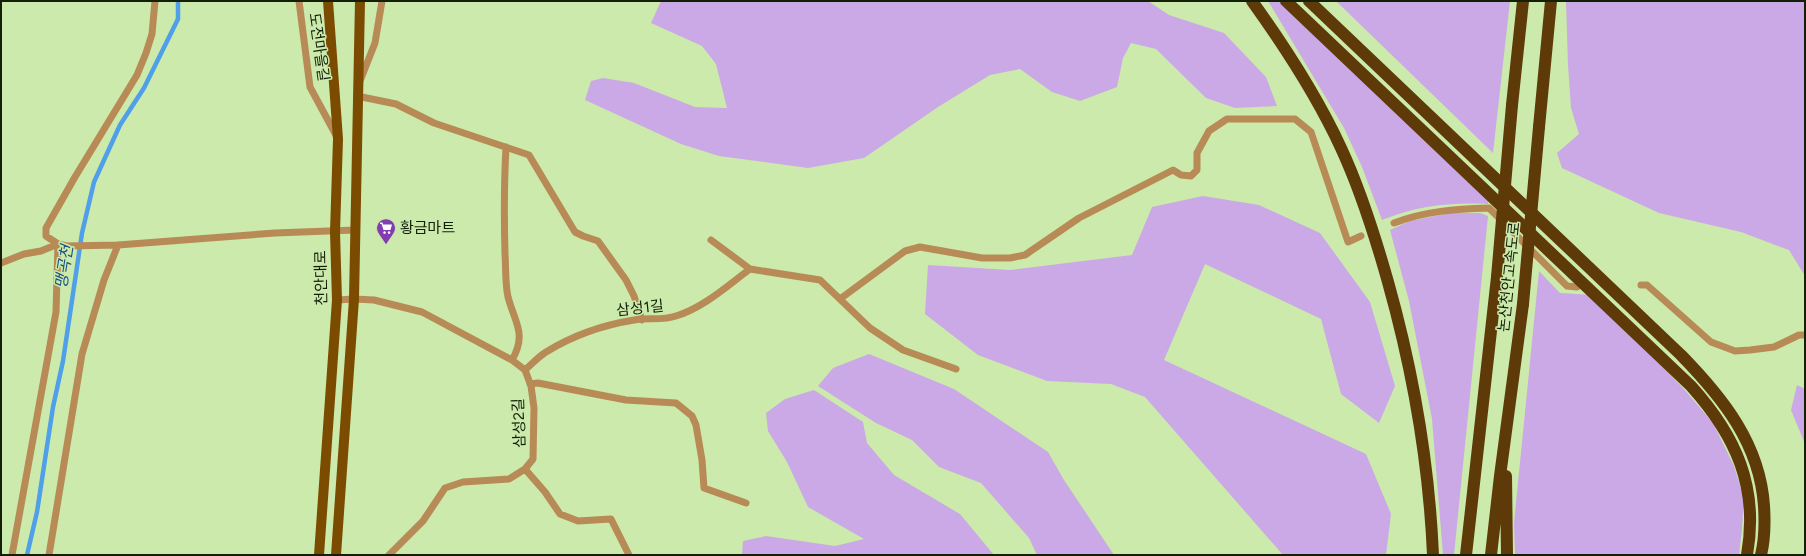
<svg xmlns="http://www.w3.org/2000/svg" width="1806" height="556" font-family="Figtree,'Noto Sans KR',sans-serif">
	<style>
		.green { fill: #cba9e6 }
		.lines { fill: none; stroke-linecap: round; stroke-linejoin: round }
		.stream { stroke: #4f9fe9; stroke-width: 4.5 }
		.lane { stroke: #b78a56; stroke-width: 7 }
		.primary { stroke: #7b4b00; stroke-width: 10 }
		.highway { stroke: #5d3a07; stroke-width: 12 }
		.highway-bridge { stroke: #5d3a07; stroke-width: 12 }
		.labels { text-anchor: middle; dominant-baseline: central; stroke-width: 3; stroke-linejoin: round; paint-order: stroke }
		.street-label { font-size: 15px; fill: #141f07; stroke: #cbeaac }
		.poi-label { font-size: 15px; fill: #141f07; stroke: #cbeaac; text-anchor: start }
		.water-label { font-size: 16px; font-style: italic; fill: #1a5182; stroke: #cbeaac }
	</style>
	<rect width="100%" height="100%" fill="#cbeaac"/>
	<path class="green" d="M661,1H1148L1169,15L1224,33L1266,77L1277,106L1235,108L1206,98L1156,49L1131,43L1123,58L1117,87L1080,101L1052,92L1020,69L990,75L938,107L864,158L808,168L719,156L681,144L585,100L591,81L603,78L634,83L695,107L727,108L716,64L702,46L651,23Z
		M1268,1H1282L1489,197L1488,204C1451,202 1416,206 1382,220L1362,167L1344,128Z
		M1336,1H1510L1493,153Z
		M1566,1H1805V276L1789,250L1741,232L1659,213L1562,168L1557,153L1579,134L1571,108L1568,65Z
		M1203,196L1259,205L1320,233L1370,302L1395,386L1379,423L1341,394L1321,319L1205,264L1164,360L1366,454L1391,514L1386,555H1283L1145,397L1111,384L1047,381L978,355L925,314L928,265L1010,270L1132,255L1152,207Z
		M1450,213H1480L1488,216L1454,555H1443L1432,419L1409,301L1390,230L1410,221Z
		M1539,271L1560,293L1593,295L1683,388L1713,423L1734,466L1744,498L1742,529L1739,555H1515L1514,523Z
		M869,354L954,389L1048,452L1064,480L1114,555H1037L1029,538L981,483L939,467L912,440L876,423L818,386L833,368Z
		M1797,385L1805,389V444L1791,410Z
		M814,390L863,422L867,443L894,475L960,514L994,555H742L743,541L766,536L835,546L864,539L808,507L787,462L768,431L766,413L785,399Z"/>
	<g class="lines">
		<path class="stream" d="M27,555L37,512L53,407L63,361L82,233L94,182L120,125L144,88L178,19V1"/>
		<path class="lane" d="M299,1L310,87L337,137
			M360,81L375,43L382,1
			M357,96L396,104L434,123L529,155L575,232L583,236L598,241L626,280L634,296L642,320
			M506,147C504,183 504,218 505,254C506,268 505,283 508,297C515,323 527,334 512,360
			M1394,223C1425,211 1456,209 1489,208L1567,286L1577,287
			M711,240L750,269
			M1,263L24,254L41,251L58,244L67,246L118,245L275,233L355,230
			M1641,285H1647L1711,342L1735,351L1750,350L1774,347L1799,335H1805
			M840,299L905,251L920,247L982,258H1010L1025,255L1079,218L1173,170L1181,175L1191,176L1197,170V153L1209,131L1227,119H1295L1311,132L1348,242L1361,236
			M337,300L354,299L374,300L422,312L512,360L525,370C532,364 538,357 546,352C572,336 603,325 634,320C648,317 661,321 676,316C703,308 727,286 750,269L820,280L870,328L903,350L956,369
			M525,370L531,386L534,408L533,459L525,469L545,492L560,514L578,521L611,519L629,555
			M530,384L538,383L626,400L676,403L692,416L696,425L702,460L704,488L746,503
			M12,555L56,312L58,244L46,236V228L75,177L137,75L146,53L152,34L155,1
			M49,555L82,354L104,280L118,245
			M389,555L423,521L445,488L463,482L509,479L525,469"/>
		<path class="primary" d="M319,555L337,300L335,232L338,139L328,1
			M336,555L354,299L360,1"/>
		<path class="highway" d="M1252,1C1285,47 1317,96 1341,148C1361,191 1375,236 1388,282C1413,371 1429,463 1433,555
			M1286,1L1691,386C1736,436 1759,487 1747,555
			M1309,1L1681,355C1723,398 1760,444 1764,506C1765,522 1765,539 1761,555
			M1512,105L1523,1
			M1539,127L1551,1
			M1506,476L1507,555
			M1466,555L1497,277
			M1491,555L1500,476L1523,304"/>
		<path class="highway-bridge" d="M1497,277L1512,105
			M1523,304L1539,127"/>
	</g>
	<defs>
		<symbol id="supermarket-pin" viewBox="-11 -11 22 30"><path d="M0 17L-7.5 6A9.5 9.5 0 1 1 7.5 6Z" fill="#833db0" stroke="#cbeaac"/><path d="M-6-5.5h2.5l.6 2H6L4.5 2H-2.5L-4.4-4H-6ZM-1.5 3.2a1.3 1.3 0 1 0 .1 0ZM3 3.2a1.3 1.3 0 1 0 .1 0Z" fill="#fff"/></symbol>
	</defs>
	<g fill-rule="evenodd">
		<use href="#supermarket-pin" x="375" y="217" width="22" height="30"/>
	</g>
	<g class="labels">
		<g class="street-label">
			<text transform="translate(319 47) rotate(82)">도전마을길</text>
			<text transform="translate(1509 277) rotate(-84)">논산천안고속도로</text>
			<text transform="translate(321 278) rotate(-91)">천안대로</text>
			<text transform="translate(640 308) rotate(-6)">삼성1길</text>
			<text transform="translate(519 423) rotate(-92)">삼성2길</text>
		</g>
		<g class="poi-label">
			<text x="400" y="228">황금마트</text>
		</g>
		<g class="water-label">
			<text transform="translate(64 267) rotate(-81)">맹곡천</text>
		</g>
	</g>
	<rect width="1806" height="556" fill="none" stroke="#141f07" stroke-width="4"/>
</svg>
